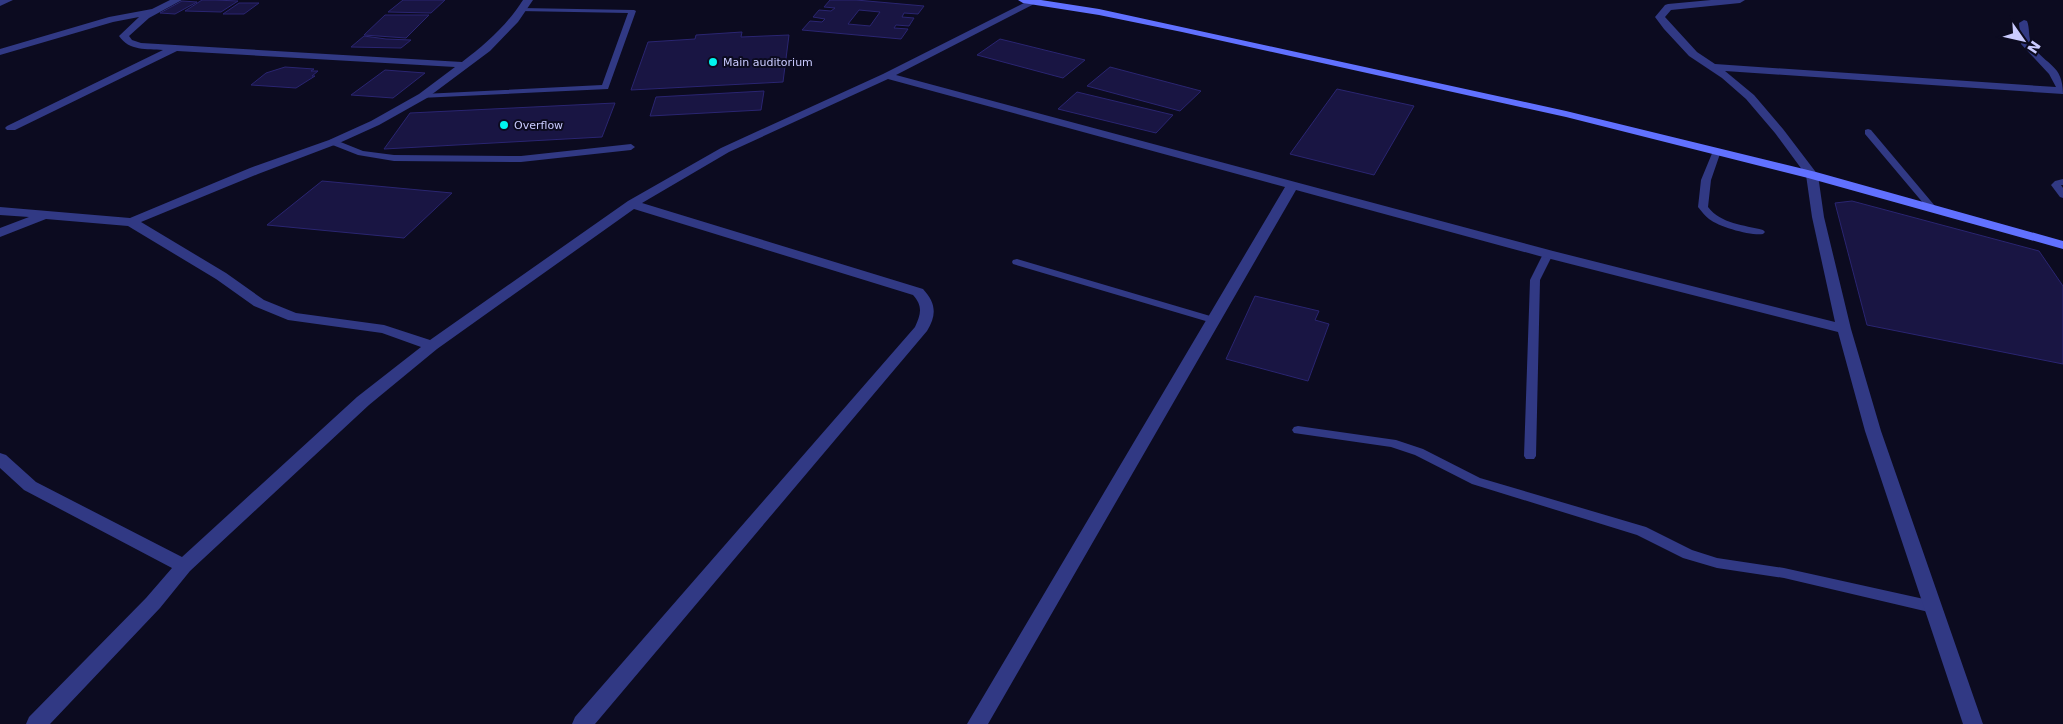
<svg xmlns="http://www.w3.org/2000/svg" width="2063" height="724" font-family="'DejaVu Sans',sans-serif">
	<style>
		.building { fill: #191543; stroke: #2a2571; fill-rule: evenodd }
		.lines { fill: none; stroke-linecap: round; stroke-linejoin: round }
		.lane { fill: #313984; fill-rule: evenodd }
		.street { fill: #313984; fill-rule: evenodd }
		.secondary { fill: #6171ff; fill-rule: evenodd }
		.poi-dot { fill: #00f5ee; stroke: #0c0b20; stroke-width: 2 }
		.labels { text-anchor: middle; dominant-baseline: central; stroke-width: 4; stroke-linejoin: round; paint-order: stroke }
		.far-poi-label { font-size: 11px; fill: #cacbff; stroke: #0c0b20; text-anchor: start }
	</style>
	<rect width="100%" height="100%" fill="#0c0b20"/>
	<path class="building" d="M202,0H215L238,1L221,12L185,11Z
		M403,0H445L431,13L388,12Z
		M830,0H856L924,6L918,14L904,13L902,17L914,18L909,26L896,25L894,28L908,29L901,39L802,30L810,21L822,22L825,19L813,17L819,10L831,11L835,8L824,7ZM859,10L880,12L870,26L848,24Z
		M182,1L197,2L175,14L160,13Z
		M239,3H259L244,14H223Z
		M385,15H429L406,38L364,35Z
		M742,32L741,37L789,35L783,82L631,90L648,42L695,39L696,35Z
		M364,36L386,39L411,40L401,48L351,47Z
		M1000,39L1085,60L1063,78L977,55Z
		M285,67L314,69L311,71H318L312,76H315L296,88L251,85L266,73Z
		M1110,67L1201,91L1180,111L1087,86Z
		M385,70L425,73L393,98L351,95Z
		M1337,89L1414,106L1374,175L1290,154Z
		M764,91L761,110L650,116L656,97Z
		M1077,92L1173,115L1156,133L1058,109Z
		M615,103L602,137L384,149L410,113Z
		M322,181L452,193L404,238L267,225Z
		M1852,201L2039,251L2063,286V364L1867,325L1835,203Z
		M1255,296L1319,311L1315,320L1329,324L1308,381L1226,359Z"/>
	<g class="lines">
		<path class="lane" d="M521,8L634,10L636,11L608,89L420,98L419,96L423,94L602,85L628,13L519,11L517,10Z
			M1868,129L1871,130L1935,206V210H1929L1865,134V130Z
			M333,139L363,151L394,155L521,156L631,144L635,147L631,150L521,162L394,161L358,155L330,144V140Z
			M1717,148L1721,151L1711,180L1708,207C1721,224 1744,225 1763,230L1765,232L1763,234C1751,236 1719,227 1709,219C1705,216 1702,212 1698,207L1701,180L1713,151Z
			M2063,179V185H2061L2063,188V198L2060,197L2051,185L2055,181Z
			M1548,251L1553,254L1540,280L1536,456L1534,459H1526L1524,456L1530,280L1543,254Z
			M1017,259L1217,318L1218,320L1217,322H1209L1013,264L1012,262L1013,260Z
			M1298,426L1396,440L1423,449L1480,478L1646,527L1692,550L1717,558L1784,568L1933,601L1938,603L1940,607L1938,611L1933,613L1784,578L1717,568L1683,558L1637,535L1472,484L1415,455L1391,447L1294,433L1292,430L1294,427Z"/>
		<path class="street" d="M0,0H13L0,6Z
			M170,0H182L149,18L129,36L132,40L141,43L462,62C486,44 507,25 523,0H533L518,22L490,51L427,98L379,125L337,144L258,174L141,222L226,273L264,300L296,313L384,325L430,340L628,201L721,148L883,74L1030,0L1040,1L896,75L1553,251L1835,322L1812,217L1806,175L1775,133L1746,99L1722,78L1689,56L1664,29L1655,17L1665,5L1668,4L1711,0H1745L1740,3L1671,10L1665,17L1697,52L1715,64L2056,87L2049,74L2021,44L2019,23L2024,20L2027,21C2030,28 2028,38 2032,45C2046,66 2063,64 2063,94L1725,71L1754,95L1783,129L1818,175L1824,217L1851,329L1881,431L1983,724H1963L1865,431L1838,332L1543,257L1296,190L988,724H967L1285,187L888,79L729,152L642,203L923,289C936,303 937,315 927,331L595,724H572L575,717L915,327C921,314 923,306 913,295L634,209L437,349L369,405L190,571L160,608L50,724H26L29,717L146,598L172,568L24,490L0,468V453L6,455L36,482L182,557L357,397L421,347L382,333L288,320L254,306L216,279L128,226L46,219L0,237V228L29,217L0,215V207L130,218L250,168L329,140L371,121L419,94L455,67L177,51L15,130H7L5,128L7,126L163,50C147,49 129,51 119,36L139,17L113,22L0,55V49L109,17L152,9Z"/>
		<path class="secondary" d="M1018,0H1041L1099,9L1566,111L1816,172L2063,241V249L1808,178L1566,117L1182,32L1099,15L1023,3Z"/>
	</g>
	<g class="poi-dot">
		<circle cx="713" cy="62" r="5"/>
		<circle cx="504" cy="125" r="5"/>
	</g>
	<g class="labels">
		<g class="far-poi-label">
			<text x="723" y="62">Main auditorium</text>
			<text x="514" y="125">Overflow</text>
		</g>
	</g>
	<g transform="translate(2023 40) rotate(124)" stroke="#0c0b20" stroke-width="4" paint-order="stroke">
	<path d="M0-4L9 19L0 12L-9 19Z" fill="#cacbff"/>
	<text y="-8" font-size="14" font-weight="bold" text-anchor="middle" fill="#cacbff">N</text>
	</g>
</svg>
